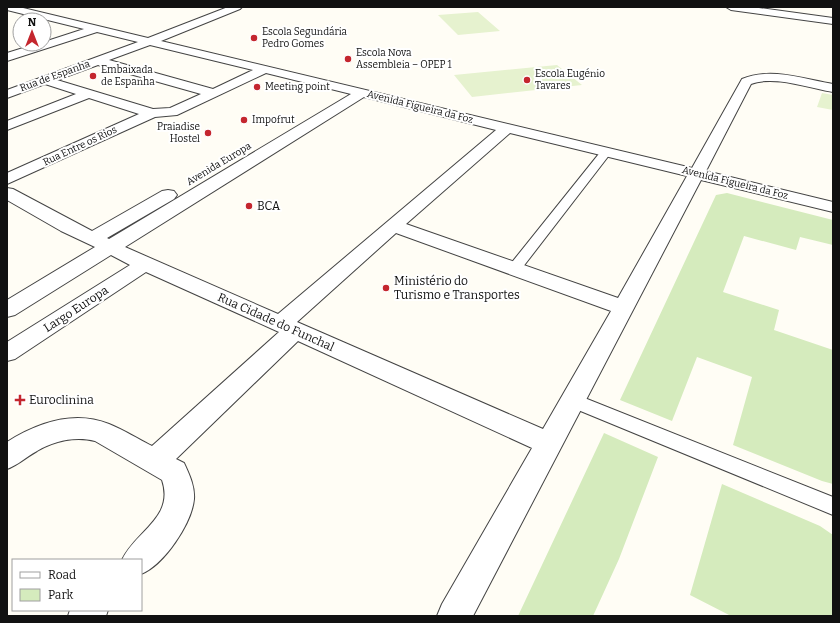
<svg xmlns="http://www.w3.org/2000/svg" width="840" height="623" font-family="Bitter,serif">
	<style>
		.green { fill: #d5ebbd }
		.pitch { fill: #e6f2cf }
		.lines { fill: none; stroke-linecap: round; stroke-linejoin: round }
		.lane-casing { stroke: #444; stroke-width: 2 }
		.street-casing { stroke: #444; stroke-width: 2 }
		.lane { fill: #fff; fill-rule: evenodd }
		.street { fill: #fff; fill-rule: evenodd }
		.poi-dot { fill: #c4262e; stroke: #fff; stroke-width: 1.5 }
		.labels { text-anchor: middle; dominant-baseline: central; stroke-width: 4; stroke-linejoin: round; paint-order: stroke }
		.far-poi-label { font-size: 10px; fill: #111; stroke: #fff; text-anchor: start }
		.far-street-label { font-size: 10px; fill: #111; stroke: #fff }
		.poi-label { font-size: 12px; fill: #111; stroke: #fff; text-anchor: start }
		.street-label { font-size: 12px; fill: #111; stroke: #fff }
	</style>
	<rect width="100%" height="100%" fill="#fffdf5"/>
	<path class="green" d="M727,193L833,220V245L800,237L796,250L744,236L723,292L779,310L774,330L833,350V484L822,481L733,445L752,377L697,357L672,421L620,400L716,195Z
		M604,433L658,457L619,559L593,616H518Z
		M722,484L820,526L833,535V616H731L690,595Z"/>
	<path class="pitch" d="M478,12L500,31L458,35L438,15Z
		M557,65L582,85L472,97L454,75Z
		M822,93L833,95V110L817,107Z"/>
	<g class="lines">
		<defs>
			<path id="lane" d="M606,149L610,150L611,152L610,154L519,272L514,273L509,272L507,269L509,266L602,150Z
				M572,393L833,497V515L566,405L563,400L566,395Z"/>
			<path id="street" d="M7,7H19L148,38L228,7H242L240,9L161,41L692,168L742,79C771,67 803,79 833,84V92C809,88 774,75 751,84L706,171L833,202V212L701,180L473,616H437L442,604L532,448L298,341L176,459L184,463C189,474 195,486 194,499C192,523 164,565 141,574V560H122C135,531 175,518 162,480L95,441C75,436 54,441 37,451C26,457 18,465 7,469V442C37,423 74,410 109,424C124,430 138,439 152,446L279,332L146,272L15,359L7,361V342L130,265L111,255L15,315L7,317V300L95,247L61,231L7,200V188L13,189L92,231L162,191L168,190L174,191L177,195L174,199L107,238L109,239L351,94L266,73L177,115L155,117L7,184V173L139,114L89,98L7,130V121L76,94L45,84L7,98V90L138,42L97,32L7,61V53L36,44H44V42L84,29L7,10ZM150,45L253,70L213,89L109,60ZM98,65L201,94L170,108L153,109L57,80ZM364,97L496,130L278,314L125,247ZM510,133L687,176L618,298L406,224ZM396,233L611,311L543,429L297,322Z
				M726,7H752L833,18V24L731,10Z
				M70,610H108L106,616H68Z"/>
		</defs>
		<use href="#lane" class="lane-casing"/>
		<use href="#street" class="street-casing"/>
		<use href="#lane" class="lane"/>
		<use href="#street" class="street"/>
	</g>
	<g class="poi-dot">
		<circle cx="254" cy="38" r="4"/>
		<circle cx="348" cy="59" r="4"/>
		<circle cx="93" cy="76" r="4"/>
		<circle cx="527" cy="80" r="4"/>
		<circle cx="257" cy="87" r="4"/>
		<circle cx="244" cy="120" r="4"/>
		<circle cx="208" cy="133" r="4"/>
		<circle cx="249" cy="206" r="4"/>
		<circle cx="386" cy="288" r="4"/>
		<path d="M18 394h4v4h4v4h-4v4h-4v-4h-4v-4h4z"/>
	</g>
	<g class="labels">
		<g class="far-poi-label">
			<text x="262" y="32">Escola Segundária<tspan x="262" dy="12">Pedro Gomes</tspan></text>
			<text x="356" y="53">Escola Nova<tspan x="356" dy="12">Assembleia – OPEP 1</tspan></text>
			<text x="101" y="70">Embaixada<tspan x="101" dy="12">de Espanha</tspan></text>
			<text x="535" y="74">Escola Eugénio<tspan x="535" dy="12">Tavares</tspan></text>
			<text x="265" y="87">Meeting point</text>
			<text x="252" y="120">Impofrut</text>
			<text x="200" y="127" text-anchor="end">Praiadise<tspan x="200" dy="12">Hostel</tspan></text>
		</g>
		<g class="far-street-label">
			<text transform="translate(55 76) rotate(-20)">Rua de Espanha</text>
			<text transform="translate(420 107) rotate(14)">Avenida Figueira da Foz</text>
			<text transform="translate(80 146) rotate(-25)">Rua Entre os Rios</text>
			<text transform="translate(219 164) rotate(-31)">Avenida Europa</text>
			<text transform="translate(735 183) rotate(14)">Avenida Figueira da Foz</text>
		</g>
		<g class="poi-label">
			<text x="257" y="206">BCA</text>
			<text x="394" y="281">Ministério do<tspan x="394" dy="14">Turismo e Transportes</tspan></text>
			<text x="29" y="400">Euroclinina</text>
		</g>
		<g class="street-label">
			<text transform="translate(76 309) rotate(-33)">Largo Europa</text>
			<text transform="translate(276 322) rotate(24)">Rua Cidade do Funchal</text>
		</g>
	</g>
	<rect width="840" height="623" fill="none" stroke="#111111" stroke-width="16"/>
	<rect x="12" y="559" width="130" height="52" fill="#ffffff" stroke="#a0a0a0"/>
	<rect x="20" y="572" width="20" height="6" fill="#ffffff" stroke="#a0a0a0"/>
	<text x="48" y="579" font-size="12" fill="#111111">Road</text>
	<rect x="20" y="589" width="20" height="12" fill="#d5ebbd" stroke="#a0a0a0"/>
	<text x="48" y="599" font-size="12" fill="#111111">Park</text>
	<g transform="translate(32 32)"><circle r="19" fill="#ffffff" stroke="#a0a0a0"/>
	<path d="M0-3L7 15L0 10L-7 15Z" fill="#c4262e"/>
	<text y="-6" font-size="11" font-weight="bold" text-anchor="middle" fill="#111111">N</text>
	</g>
</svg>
